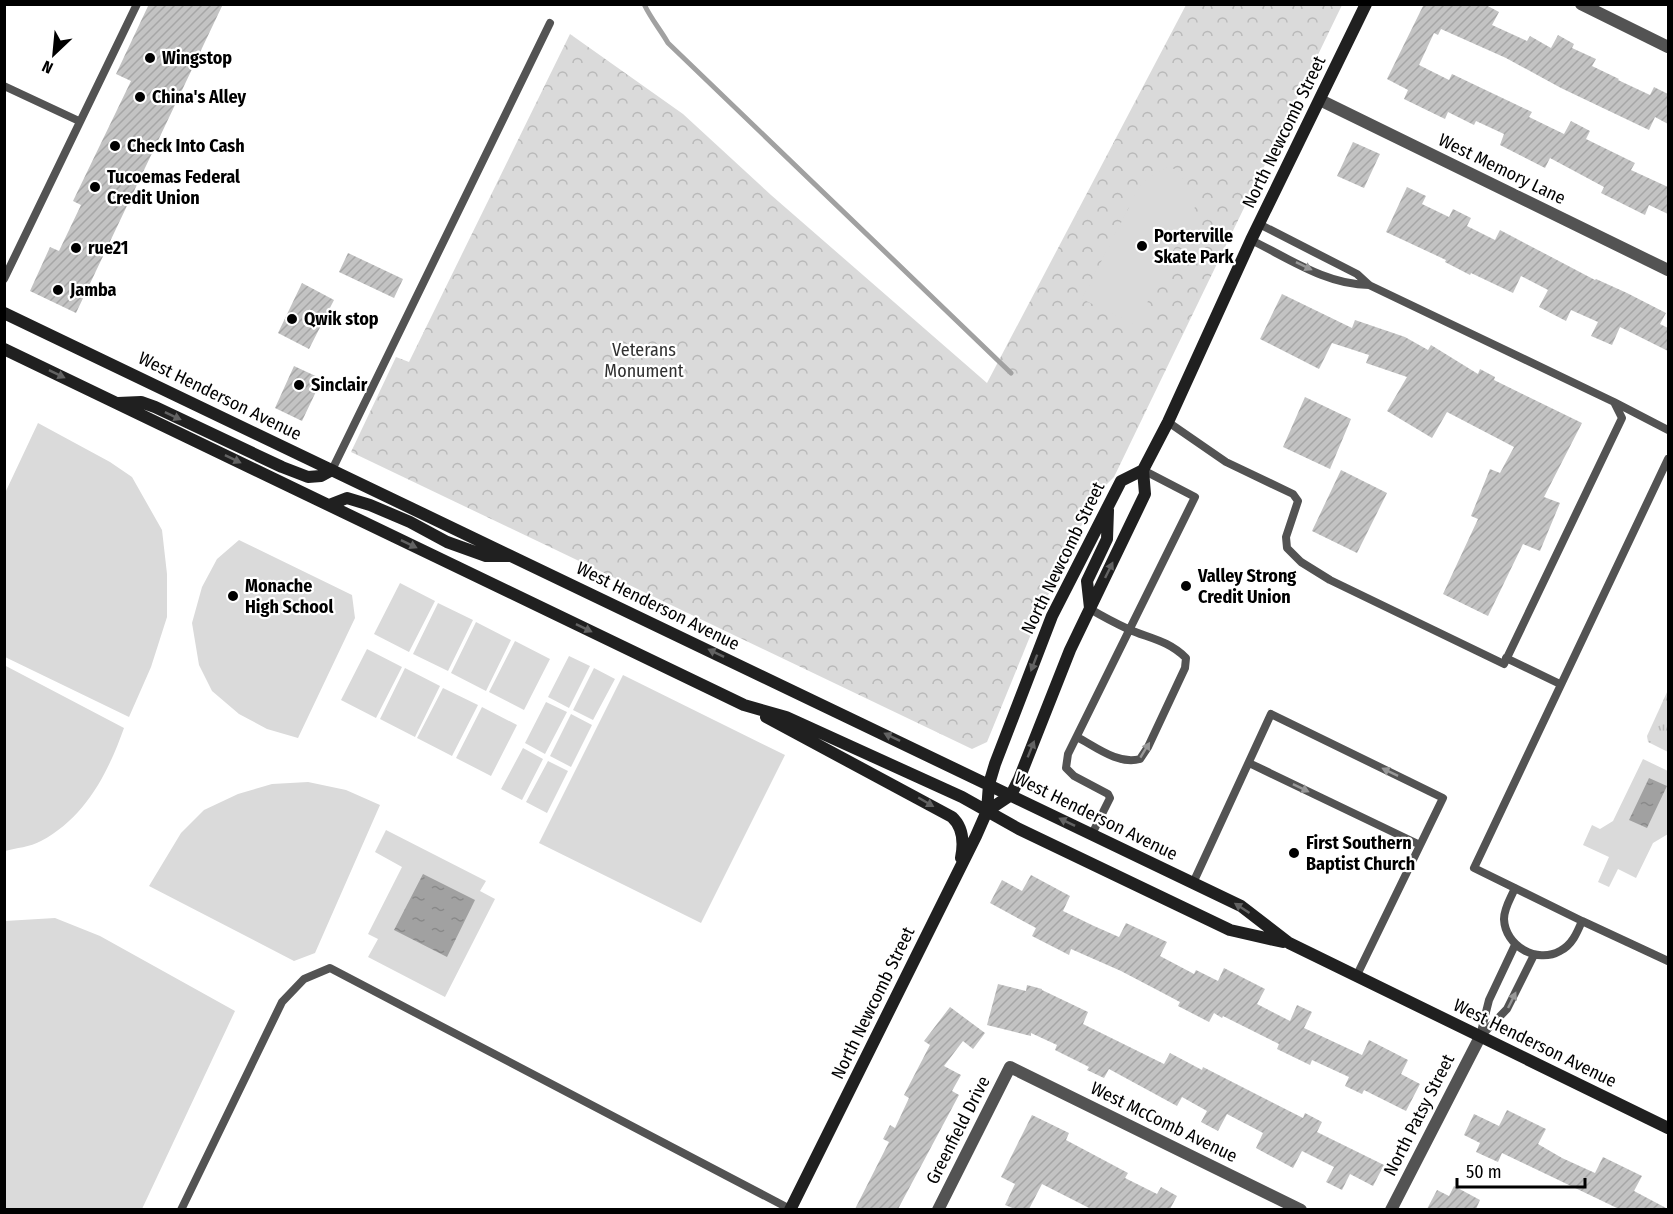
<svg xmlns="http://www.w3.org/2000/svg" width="1673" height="1214" font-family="'Fira Sans Condensed',sans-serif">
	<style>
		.grass { fill: url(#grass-tufts) }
		.forest { fill: url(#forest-crowns) }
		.pitch { fill: #dadada }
		.water { fill: url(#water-ripples) }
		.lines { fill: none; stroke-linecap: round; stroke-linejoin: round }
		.stream { stroke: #a1a1a1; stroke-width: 5 }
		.building { fill: url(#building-hatch) }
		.service { stroke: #535353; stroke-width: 8 }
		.minor { stroke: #535353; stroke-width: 12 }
		.secondary { stroke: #202020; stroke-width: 12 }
		.oneway { fill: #989898 }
		.oneway2 { fill: #636363 }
		.poi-dot { fill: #000; stroke: #fff; stroke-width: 2 }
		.labels { text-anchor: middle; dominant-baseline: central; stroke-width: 4.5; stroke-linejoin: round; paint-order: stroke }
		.poi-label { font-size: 18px; font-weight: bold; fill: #000; stroke: #fff; text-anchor: start }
		.street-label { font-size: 18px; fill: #000; stroke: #fff }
		.park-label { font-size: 18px; fill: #313131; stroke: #fff }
	</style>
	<defs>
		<pattern id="grass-tufts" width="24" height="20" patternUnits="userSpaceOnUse" patternTransform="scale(1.5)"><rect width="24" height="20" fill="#dadada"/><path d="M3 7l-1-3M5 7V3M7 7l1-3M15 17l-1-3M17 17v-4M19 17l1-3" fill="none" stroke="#b9b9b9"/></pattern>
		<pattern id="forest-crowns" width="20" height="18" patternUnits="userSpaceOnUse" patternTransform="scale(1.5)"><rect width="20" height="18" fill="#dadada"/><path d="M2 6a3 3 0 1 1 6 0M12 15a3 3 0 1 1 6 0" fill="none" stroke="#b9b9b9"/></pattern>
		<pattern id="water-ripples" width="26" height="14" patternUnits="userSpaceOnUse" patternTransform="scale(1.5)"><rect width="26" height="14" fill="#a1a1a1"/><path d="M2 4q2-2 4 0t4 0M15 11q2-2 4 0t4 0" fill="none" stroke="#898989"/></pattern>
		<pattern id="building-hatch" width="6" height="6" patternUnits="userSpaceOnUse" patternTransform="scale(1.5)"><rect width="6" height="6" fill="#c3c3c3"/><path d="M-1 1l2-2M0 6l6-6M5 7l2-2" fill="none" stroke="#a6a6a6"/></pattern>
	</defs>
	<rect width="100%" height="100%" fill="#fff"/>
	<path class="grass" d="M1668,690V752L1648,742L1647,736Z"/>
	<path class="forest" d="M1186,5H1342L1114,477L1096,495L1040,612L987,742L972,749L351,452L396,357L409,362L570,34L683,114L771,195L987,383Z"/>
	<path class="pitch" d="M1170,167L1180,172L1185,184L1202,193L1136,325L1082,299L1142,182C1152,177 1160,169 1170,167Z
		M38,423L110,462L132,477L162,530L167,574V617L151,667L129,717L5,657V493Z
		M239,540L352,595L355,618L298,738L267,729L239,714L212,691L199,665L192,623L202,587L217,559Z
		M400,583L435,601L409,652L374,634Z
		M438,603L473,620L448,671L413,654Z
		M476,622L511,640L486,691L451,673Z
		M515,641L550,659L524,710L489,692Z
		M367,649L402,667L376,718L341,700Z
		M569,656L590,666L569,708L548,697Z
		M4,665L124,728C108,773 85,818 41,841C30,847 16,848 5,851Z
		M405,668L440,686L415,737L380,719Z
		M594,668L615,679L593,720L573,710Z
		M623,675L785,755L701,923L539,843Z
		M443,688L478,705L452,756L417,738Z
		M546,702L567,712L545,754L525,743Z
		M482,707L517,725L491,776L456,758Z
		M571,714L592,725L571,767L550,756Z
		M523,748L543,759L522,800L501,789Z
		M1643,759L1668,771V834L1653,843L1636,878L1618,869L1609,887L1598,882L1609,857L1583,845L1592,825L1600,829L1613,821Z
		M548,761L568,771L547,813L526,802Z
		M308,782L346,790L380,805L315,953L294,961L149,886L181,833L204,810L238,794L272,784Z
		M386,830L486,881L480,891L495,899L445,997L368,957L378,939L368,934L402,867L375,852Z
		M55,918L100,936L235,1011L142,1209H5V921Z"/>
	<path class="water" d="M1649,778L1667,786L1647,828L1629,820Z
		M423,874L475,900L447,957L394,930Z"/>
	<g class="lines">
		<path class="stream" d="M644,4C651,19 660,29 668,43L1011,373"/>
	</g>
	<path class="building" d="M149,4H223L76,313L30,291L50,247L59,251L81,205L73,201L131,81L116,74Z
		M1424,4H1484L1499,12L1492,25L1527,41L1530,36L1551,48L1558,35L1574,44L1572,48L1596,59L1592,66L1619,79L1618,80L1650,95L1654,87L1668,94V124L1655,117L1649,130L1561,88L1506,58L1441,29L1438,35L1434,33L1419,65L1449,80L1452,74L1532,112L1529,117L1564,134L1571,121L1590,131L1586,139L1635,163L1631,170L1668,187V214L1649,205L1645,215L1601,193L1604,187L1550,158L1545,168L1500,145L1504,134L1476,121L1474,125L1448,112L1445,119L1404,99L1408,90L1387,79Z
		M1353,142L1380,154L1364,188L1337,176Z
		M1407,187L1426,196L1422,204L1449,217L1453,209L1471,218L1467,226L1495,240L1500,230L1595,280L1596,279L1627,293L1666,313L1660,324L1668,328V351L1620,327L1612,345L1591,336L1598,322L1571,310L1566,321L1539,307L1548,290L1521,276L1513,293L1471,273L1470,275L1445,262L1446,260L1386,232Z
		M348,253L403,279L394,298L339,272Z
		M302,283L334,300L309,349L278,333Z
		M1282,294L1352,328L1355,320L1405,337L1428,350L1431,345L1478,374L1480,369L1495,377L1494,380L1582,423L1544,497L1560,503L1540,551L1523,544L1488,616L1443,594L1478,519L1471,516L1490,469L1500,473L1514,447L1447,412L1432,438L1387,411L1407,377L1366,363L1369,355L1332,343L1319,369L1260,339Z
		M294,366L322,379L302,421L275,408Z
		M1305,397L1351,419L1330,469L1283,447Z
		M1341,470L1387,493L1357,553L1312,531Z
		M1031,875L1070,896L1063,911L1094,926L1119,937L1126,923L1167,942L1160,956L1194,974L1196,970L1218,981L1224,968L1265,989L1257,1004L1290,1021L1297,1005L1312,1012L1304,1028L1362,1055L1369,1040L1408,1060L1401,1074L1420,1084L1406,1111L1364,1090L1362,1094L1345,1086L1349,1077L1312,1060L1310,1065L1277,1049L1279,1044L1223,1016L1222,1018L1214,1013L1209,1022L1178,1006L1180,1002L1121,971L1071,949L1069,955L1032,936L1036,928L990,903L1002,880L1022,891Z
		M998,984L1026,991L1027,985L1042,989V990L1088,1012L1083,1024L1164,1064L1170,1053L1202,1070L1203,1067L1303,1118L1305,1113L1322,1122L1317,1132L1384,1165L1373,1186L1350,1174L1342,1190L1326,1182L1334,1167L1302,1151L1293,1168L1256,1148L1263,1133L1227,1114L1218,1131L1201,1122L1207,1111L1182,1097L1177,1106L1109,1069L1104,1078L1087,1070L1089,1067L1055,1050L1057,1045L1031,1033V1036L987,1025Z
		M950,1007L985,1033L973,1049L963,1041L944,1066L961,1075L952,1091L959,1095L898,1209H855L889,1142L883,1139L890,1125L895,1128L909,1098L904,1095L930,1045L924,1041Z
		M1507,1110L1546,1129L1538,1144L1562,1158L1595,1173L1603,1157L1642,1176L1634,1191L1668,1209H1619L1502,1153L1498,1162L1476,1152L1480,1143L1464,1135L1474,1114L1499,1126Z
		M1032,1115L1069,1133L1066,1140L1128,1173L1125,1178L1157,1194L1161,1187L1177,1196L1170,1209H1091L1042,1184L1029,1209H1015L1005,1205L1015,1184L1001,1177Z
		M1454,1186L1480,1200L1476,1209H1427L1437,1190L1449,1196Z"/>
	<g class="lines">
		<path class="service" d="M4,86L79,121
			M1251,240C1288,258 1327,285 1369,285
			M4,279L137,4
			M1614,402L1668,430
			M1168,422L1226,462L1293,494L1298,501L1286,537L1287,548L1301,562L1330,580L1504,664L1622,418L1614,402L1369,285L1357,274L1259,224
			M332,470L550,23
			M1506,658L1560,684
			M1077,737C1096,747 1118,765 1140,759L1148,747L1185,668L1186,658C1168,640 1148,638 1128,629C1115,623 1102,616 1090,609
			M1249,763L1420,845
			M1092,834L1110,798L1108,794L1074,776L1066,768L1068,754L1195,497L1143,470
			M1193,883L1271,714L1443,798L1356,977
			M1515,888C1511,898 1504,908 1504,919C1505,946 1537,964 1560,951C1572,945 1577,933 1582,921L1474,868L1668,459
			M1582,921L1668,961
			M1480,1036L1489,1000L1515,945
			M1480,1037L1507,1009L1534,955
			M181,1210L282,1002L304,979L330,968L790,1209"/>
		<path class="minor" d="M1581,4L1668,47
			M1320,100L1668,270
			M938,1210L1010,1067L1301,1210
			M1391,1210L1480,1037"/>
		<path class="secondary" d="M4,313L1241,906L1289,943L1668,1128
			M4,349L744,705L786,717L962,797L1019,829L1230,930L1283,942
			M118,403L141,402L155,407L282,467L308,477L321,476L332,470
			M329,505L347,498L370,505L410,522L447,542L486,556H508
			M1090,608L1087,581L1107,539L1108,510
			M766,717L952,817C964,828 964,843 961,858
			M987,811L1011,795L1019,779L1070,650L1145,494L1143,470L1168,422L1251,240L1366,4
			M790,1210L976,836L987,811L989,784L995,764L1052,616L1121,481L1143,470"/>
	</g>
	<defs><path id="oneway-solid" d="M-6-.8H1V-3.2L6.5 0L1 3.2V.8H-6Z" transform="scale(1.5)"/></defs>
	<g class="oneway">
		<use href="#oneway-solid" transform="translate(1304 266) rotate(26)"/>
		<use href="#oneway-solid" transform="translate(1145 750) rotate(-59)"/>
		<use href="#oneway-solid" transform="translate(1390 772) rotate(-154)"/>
		<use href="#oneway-solid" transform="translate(1301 788) rotate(26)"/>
		<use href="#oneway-solid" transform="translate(1512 1000) rotate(-64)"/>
	</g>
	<g class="oneway2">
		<use href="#oneway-solid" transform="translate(57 374) rotate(26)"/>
		<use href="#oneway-solid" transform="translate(173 416) rotate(25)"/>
		<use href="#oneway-solid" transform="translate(233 459) rotate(26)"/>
		<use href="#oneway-solid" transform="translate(409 544) rotate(26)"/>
		<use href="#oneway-solid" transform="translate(1109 570) rotate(-64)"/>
		<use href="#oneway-solid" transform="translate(584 628) rotate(26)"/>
		<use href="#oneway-solid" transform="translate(716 653) rotate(-154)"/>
		<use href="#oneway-solid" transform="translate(1034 663) rotate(111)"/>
		<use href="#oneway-solid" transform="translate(892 737) rotate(-154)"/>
		<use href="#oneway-solid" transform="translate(1031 749) rotate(-68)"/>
		<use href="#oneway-solid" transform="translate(926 802) rotate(30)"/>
		<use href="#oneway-solid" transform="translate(1067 822) rotate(-154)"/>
		<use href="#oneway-solid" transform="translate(1242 908) rotate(-147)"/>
	</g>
	<g class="poi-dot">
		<circle cx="150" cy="58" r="6"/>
		<circle cx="140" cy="97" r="6"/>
		<circle cx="115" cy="146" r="6"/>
		<circle cx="95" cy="187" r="6"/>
		<circle cx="1142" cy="246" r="6"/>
		<circle cx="76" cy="248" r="6"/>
		<circle cx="58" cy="290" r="6"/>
		<circle cx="292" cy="319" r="6"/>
		<circle cx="299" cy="385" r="6"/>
		<circle cx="1186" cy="586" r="6"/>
		<circle cx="233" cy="596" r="6"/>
		<circle cx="1294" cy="853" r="6"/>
	</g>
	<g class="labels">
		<g class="poi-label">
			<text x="162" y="58">Wingstop</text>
			<text x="152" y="97">China's Alley</text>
			<text x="127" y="146">Check Into Cash</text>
			<text x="107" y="177">Tucoemas Federal<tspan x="107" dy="21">Credit Union</tspan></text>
			<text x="1154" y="236">Porterville<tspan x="1154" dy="21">Skate Park</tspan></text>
			<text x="88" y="248">rue21</text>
			<text x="70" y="290">Jamba</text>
			<text x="304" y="319">Qwik stop</text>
			<text x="311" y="385">Sinclair</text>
			<text x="1198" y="576">Valley Strong<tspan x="1198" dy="21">Credit Union</tspan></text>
			<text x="245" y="586">Monache<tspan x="245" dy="21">High School</tspan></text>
			<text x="1306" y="843">First Southern<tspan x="1306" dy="21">Baptist Church</tspan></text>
		</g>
		<g class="street-label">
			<text transform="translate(1284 132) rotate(-64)">North Newcomb Street</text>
			<text transform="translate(1502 169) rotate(26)">West Memory Lane</text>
			<text transform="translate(220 396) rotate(26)">West Henderson Avenue</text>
			<text transform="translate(1063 558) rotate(-64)">North Newcomb Street</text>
			<text transform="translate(658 606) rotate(26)">West Henderson Avenue</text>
			<text transform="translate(1096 816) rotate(26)">West Henderson Avenue</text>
			<text transform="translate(873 1003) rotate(-64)">North Newcomb Street</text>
			<text transform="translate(1535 1043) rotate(26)">West Henderson Avenue</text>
			<text transform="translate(1419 1115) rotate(-63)">North Patsy Street</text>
			<text transform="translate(1164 1122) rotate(26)">West McComb Avenue</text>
			<text transform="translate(958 1130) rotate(-63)">Greenfield Drive</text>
		</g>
		<g class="park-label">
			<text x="644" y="350">Veterans<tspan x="644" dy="21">Monument</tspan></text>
		</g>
	</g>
	<rect width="1673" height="1214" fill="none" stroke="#000000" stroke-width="12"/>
	<g transform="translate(54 54) rotate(206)" stroke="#ffffff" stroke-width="4.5" paint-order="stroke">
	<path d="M0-4.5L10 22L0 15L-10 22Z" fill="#000000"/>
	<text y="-9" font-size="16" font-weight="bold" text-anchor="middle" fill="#000000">N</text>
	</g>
	<path d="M1457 1178v9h128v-9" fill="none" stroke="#000000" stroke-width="3"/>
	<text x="1466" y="1178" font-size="18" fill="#000000" stroke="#ffffff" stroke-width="4.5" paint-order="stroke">50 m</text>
</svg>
